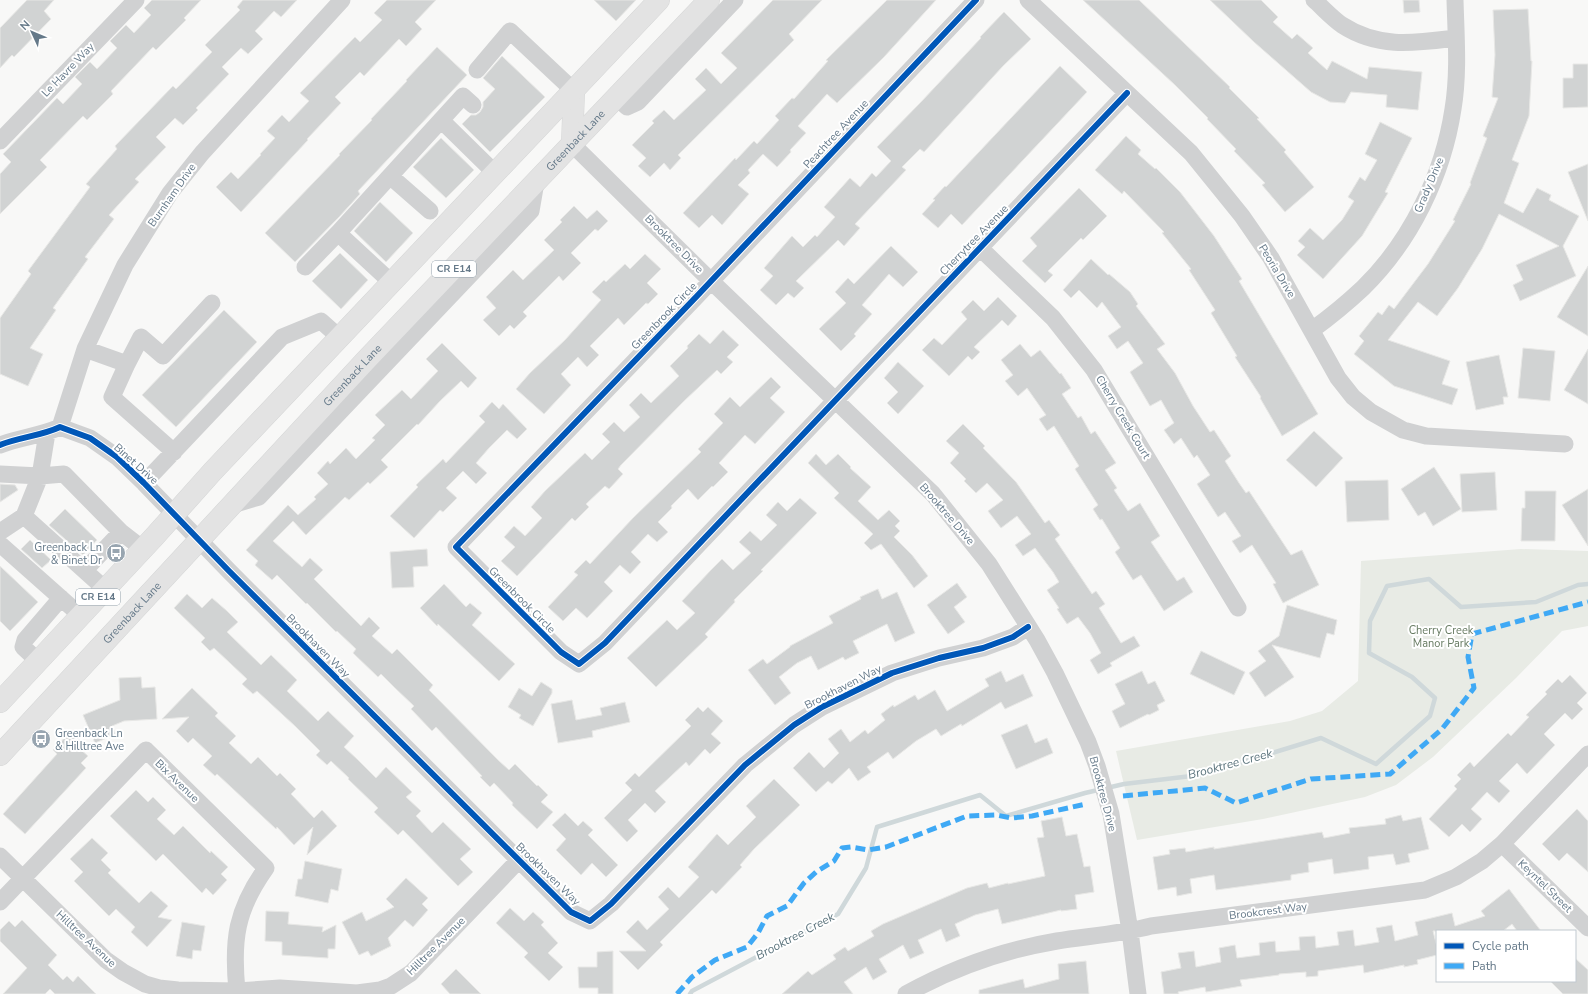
<svg xmlns="http://www.w3.org/2000/svg" width="1588" height="994" font-family="'Nunito Sans',sans-serif">
	<style>
		.green { fill: #e8ebe5 }
		.lines { fill: none; stroke-linecap: round; stroke-linejoin: round }
		.stream { stroke: #cfd8da; stroke-width: 4.5 }
		.building { fill: #d1d3d3; stroke: #e8e8e6 }
		.major-casing { stroke: #d5d6d6; stroke-width: 22 }
		.minor { stroke: #d0d1d2; stroke-width: 17 }
		.major { stroke: #e3e3e3; stroke-width: 21 }
		.quiet { stroke: #3fa9f5; stroke-width: 5; stroke-dasharray: 10 5; stroke-linecap: butt }
		.cycleway-casing { stroke: #fff; stroke-width: 8 }
		.cycleway { stroke: #0057b8; stroke-width: 6 }
		.labels { text-anchor: middle; dominant-baseline: central; stroke-width: 4; stroke-linejoin: round; paint-order: stroke }
		.shield { fill: #fff; stroke: #93a1ac; stroke-width: 1 }
		.shield-label { font-size: 10px; font-weight: bold; fill: #657989 }
		.street-label { font-size: 11px; fill: #657989; stroke: #fff }
		.poi-label { font-size: 11px; fill: #657989; stroke: #fff; text-anchor: end }
		.park-label { font-size: 11px; fill: #667a61; stroke: #fff }
		.water-label { font-size: 12px; font-style: italic; fill: #5c747d; stroke: #fff }
	</style>
	<rect width="100%" height="100%" fill="#f8f8f7"/>
	<path class="green" d="M1521,549L1588,551V626L1562,631L1516,678L1433,757L1396,785L1365,797L1263,819L1137,840L1116,751L1290,721L1322,711L1358,681L1361,561Z"/>
	<g class="lines">
		<path class="stream" d="M690,994L692,991L838,914L866,868L877,827L980,795L1006,816L1085,793L1124,784L1200,775L1321,738L1376,764L1430,716L1435,698L1412,677L1369,653L1370,621L1387,586L1429,579L1461,607L1536,602L1578,585L1588,584"/>
	</g>
	<path class="building" d="M27,0H54L44,11L51,19L14,57L12,55L0,68V28Z
		M152,0H201L184,18L186,20L156,50L153,47L111,91L113,94L87,120L83,116L40,160L47,167L0,214V174L11,162L3,154L57,98L63,104L82,84L75,77L90,62L97,69L117,48L110,41L126,25L134,33L151,15L144,8Z
		M243,0H297L281,17L274,11L255,31L263,39L248,54L241,48L222,67L229,74L196,108L198,110L183,125L175,118L156,137L166,147L135,179L139,182L109,215L114,219L85,257L88,259L53,308L56,310L30,348L43,354L28,386L0,374V318L31,274L28,271L90,187L86,184L117,149L115,146L173,86L176,89L212,52L205,45L240,10L237,7Z
		M387,0H436L415,22L422,29L406,46L399,39L364,76L360,72L335,97L341,103L307,139L308,140L241,212L216,187L231,172L238,179L261,155L260,154L275,138L267,131L282,115L289,122L309,101L300,93L355,37L360,42L382,20L374,13Z
		M594,0H636L616,21Z
		M773,0H822L789,34L794,40L678,155L681,158L670,170L664,163L650,177L638,166L646,158L632,145L654,123L652,121L664,110L674,120L706,90L695,79L706,68L721,84L737,68L721,53Z
		M887,0H936L884,57L837,103L827,94L798,126L806,133L790,150L791,152L777,167L763,154L748,170L750,173L738,185L749,194L722,225L712,215L699,228L683,213L735,158L736,160L754,141L757,144L779,120L775,116L792,98L794,99L828,61L826,60Z
		M1083,0H1139L1230,87L1229,88L1259,118L1257,119L1286,150L1284,152L1314,187L1285,212L1262,185L1265,183L1234,151L1236,149L1207,119L1208,118L1175,85Z
		M1210,0H1261L1278,17L1273,22L1292,39L1297,34L1313,48L1308,53L1327,70L1332,61L1367,79L1369,67L1422,72L1418,110L1386,107L1387,95L1351,92L1345,103L1330,102L1311,92L1254,42Z
		M1403,0H1419L1420,12L1404,13Z
		M1528,9L1531,61H1532L1529,116L1512,160L1519,163L1504,203L1523,213L1537,188L1551,195L1549,200L1579,216L1563,246L1576,276L1520,301L1513,285L1523,280L1516,265L1559,246L1499,214L1482,249L1458,288L1437,316L1418,302L1388,340L1450,361L1442,384L1458,389L1452,405L1394,386L1354,354L1364,341L1359,336L1378,312L1382,315L1389,305L1394,309L1428,264L1455,221L1453,220L1471,184L1470,183L1487,138L1483,136L1498,98L1492,97L1495,55L1493,10Z
		M1004,12L1031,39L1003,66L924,152L920,149L902,167L906,170L855,224L860,228L844,246L838,240L796,281L804,288L794,298L788,293L776,305L760,290L773,276L764,268L792,236L803,247L815,235L817,237L835,217L824,207L850,178L860,187L872,173L876,177L891,161L877,147L921,102L981,38L980,37Z
		M437,47L467,75L358,191L360,194L339,217L295,262L265,233L340,155L339,154L372,120L371,119L407,81L406,80Z
		M502,56L545,97L490,152L462,124L471,115H476L480,112L483,107V102L495,89L483,78Z
		M1573,64H1588V107L1563,108V78H1573Z
		M1060,66L1087,92L962,225L951,214L938,228L922,214L935,200L933,199L945,186L946,187Z
		M1380,122L1412,138L1385,192L1388,193L1362,236L1323,279L1297,255L1305,247L1298,241L1310,228L1323,240L1342,220L1354,201L1348,197L1360,177L1365,181L1377,160L1365,154Z
		M1126,136L1141,150L1138,154L1155,169L1156,168L1180,192L1214,236L1242,279L1239,281L1318,414L1282,436L1260,398L1261,397L1235,357L1237,356L1211,313L1215,310L1189,270L1191,269L1162,233L1164,232L1124,191L1122,194L1095,170Z
		M441,138L474,170L446,198L413,167Z
		M1588,164V221L1568,172Z
		M1079,188L1107,216L1083,240L1081,238L1048,271L1053,275L1045,283L1022,261L1037,246L1030,238Z
		M380,202L413,233L386,262L354,231Z
		M574,206L587,219L597,210L608,221L598,231L595,229L571,253L581,263L563,281L559,276L523,312L527,316L514,329L510,325L499,336L483,320L496,308L486,297L513,270L523,280L554,250L544,240L562,222L560,220Z
		M891,246L918,272L903,287L889,274L862,305L872,314L854,334L856,336L841,351L819,329L846,303L835,292L848,278L854,284Z
		M340,253L368,280L341,309L312,281Z
		M645,254L661,269L647,283L658,294L648,304L646,303L624,325L618,318L590,346L599,355L587,367L578,357L561,374L571,385L544,414L516,389L530,373L565,340L601,300L592,292L604,280L606,282L625,264L630,269Z
		M1091,259L1108,275L1109,274L1130,292L1138,304L1136,306L1165,344L1157,349L1175,373L1193,406L1210,432L1214,430L1231,456L1225,461L1239,483L1246,493L1249,491L1291,555L1302,550L1319,585L1283,603L1273,584L1276,583L1252,545L1240,553L1232,541L1241,536L1225,512L1218,517L1197,484L1210,475L1197,455L1194,458L1181,438L1174,444L1164,430L1174,423L1161,400L1150,406L1130,372L1143,363L1128,341L1117,349L1108,336L1121,327L1102,302L1097,308L1079,290L1071,298L1063,290Z
		M1588,266V336L1557,317Z
		M998,297L1017,316L1008,326L1002,320L974,347L980,352L972,360L968,356L949,376L922,350L934,338L942,345L967,319L961,312L973,300L984,311Z
		M224,310L257,342L176,427L142,395Z
		M723,330L739,345L727,357L733,362L721,374L717,370L684,401L621,465L618,469L623,474L609,489L605,486L586,504L589,507L575,521L572,518L517,576L501,561L515,547L504,537L514,526L525,536L542,518L531,507L545,491L585,453L592,460L610,442L602,434L614,422L624,432L640,417L629,405L641,393L651,403L679,376L670,366L688,348L687,346L699,334L710,344Z
		M442,343L477,378L468,388L461,381L440,401L418,425L417,424L381,460L388,467L370,484L368,482L349,500L345,497L306,535L293,521L273,541L302,567L310,558L323,570L314,579L361,626L369,617L380,628L372,636L392,654L397,649L433,685L429,690L498,760L509,770L515,764L537,786L538,785L548,795L541,802L553,812L537,829L512,805L513,803L494,783L490,787L480,777L482,776L436,727L432,731L411,709L414,706L394,687L381,674L378,677L353,653L356,649L337,631L336,632L307,603L306,604L277,575L272,580L255,565L258,561L246,550L288,505L298,515L316,499L314,497L328,484L317,473L328,461L330,464L346,448L356,459L375,440L372,438L385,425L375,415L402,390L411,399L438,371L426,359Z
		M1020,344L1031,357L1040,350L1060,374L1061,373L1071,388L1062,394L1078,418L1081,416L1091,434L1095,431L1116,463L1105,470L1117,488L1114,490L1128,511L1140,503L1160,536L1151,542L1177,581L1184,577L1193,592L1164,611L1141,575L1133,580L1115,552L1120,548L1102,519L1100,520L1093,509L1098,505L1075,469L1079,466L1054,426L1047,431L1039,419L1046,415L1027,388L1018,396L1005,381L1013,375L1001,360Z
		M1523,348L1555,351L1550,401L1518,398Z
		M1588,349V404L1564,390Z
		M1499,355L1508,397H1503L1504,404L1476,410L1466,362Z
		M898,362L924,386L898,414L887,403L898,392L884,378Z
		M771,377L781,387L770,398L785,412L755,444L745,435L719,463L728,472L713,487L712,486L698,500L688,489L671,506L672,508L658,522L668,532L657,542L648,534L631,552L641,562L630,574L620,565L604,582L613,591L587,618L576,608L563,621L548,607L578,575L574,572L586,560L590,564L633,518L701,452L698,449L723,423L714,414L730,397L740,407Z
		M492,402L499,409L503,404L527,429L517,439L507,430L489,448L476,463L487,473L476,484L463,471L446,488L457,498L443,512L440,510L414,538L390,516L418,487L416,485L443,459L446,463L485,422L479,416Z
		M963,424L985,446L983,448L1016,482L1045,523L1049,520L1060,535L1055,539L1092,594L1096,591L1105,604L1099,608L1121,643L1134,636L1140,646L1110,663L1112,666L1098,674L1090,660L1101,653L1090,633L1078,617L1067,624L1057,609L1059,608L1047,590L1059,582L1053,572L1035,548L1023,556L1015,545L1031,534L1017,516L1001,528L988,511L1003,500L987,483L976,493L964,481L966,479L950,463L959,453L946,441Z
		M1314,431L1343,458L1316,487L1286,460Z
		M816,454L826,465L838,454L851,467L850,468L871,487L858,501L878,520L889,510L900,521L895,526L900,531L894,537L912,555L928,576L914,588L881,544L871,550L864,543L873,534L834,498L839,493L808,463Z
		M1434,467L1461,509L1433,526L1425,512L1418,516L1401,489Z
		M1495,472L1497,510L1462,512L1460,474Z
		M1388,480L1389,520L1347,522L1345,481Z
		M0,484L15,485L18,490L0,502Z
		M1588,489V546L1562,505Z
		M1525,491H1556L1555,541H1521L1522,508H1525Z
		M800,498L817,513L761,570L763,571L734,600L735,602L705,634L708,637L656,687L627,658L667,620L677,630L695,613L682,601L711,570L722,559L733,570L751,553L739,542L750,531L761,541L777,525L766,515L778,502L787,511Z
		M65,509L97,540L83,555L49,525Z
		M30,540L51,560L42,568L21,549Z
		M427,549L428,566L413,567L414,587L392,588L390,552Z
		M0,566L38,602L10,631L0,621Z
		M957,583L967,597L954,607L965,622L948,634L927,605Z
		M444,584L466,607L470,603L482,613L472,625L515,664L499,681L438,624L437,626L420,608Z
		M878,589L882,599L897,592L915,633L895,642L887,624L853,641L859,653L845,660L843,657L818,670L811,656L797,663L779,677L791,693L775,705L748,670L763,659L767,664L790,647V646L833,623L829,616L861,599L860,597Z
		M187,594L202,608L212,598L227,611L238,622L227,632L261,665L271,655L297,680L287,691L318,721L328,711L354,736L344,747L358,760L376,778L386,767L412,792L406,797L421,811L416,816L432,833L443,822L471,849L460,859L473,872L458,886L403,830L398,835L374,812L378,808L348,779L349,778L331,761L327,765L316,755L320,751L295,726L257,691L253,694L242,684L247,679L214,648L210,651L201,642L205,638L174,608Z
		M1287,605L1337,620L1334,635L1327,633L1320,658L1272,645L1294,677L1265,697L1249,673L1266,661L1258,651L1279,636Z
		M1201,651L1245,672L1234,695L1190,674Z
		M1001,671L1006,682L1023,674L1033,696L1005,709L1001,702L962,726L961,724L941,736L936,729L916,741L893,759L888,752L867,767L871,772L858,781L849,768L832,784L828,781L816,792L793,768L809,752L824,768L839,753L828,739L841,729L850,742L865,730L868,734L885,720L881,714L893,705L894,707L915,695L918,700L935,690L947,711L989,686L985,679Z
		M1142,671L1148,684L1155,681L1165,701L1157,705L1159,710L1149,715L1148,714L1120,728L1112,711L1125,704L1115,684Z
		M1570,675L1587,693L1577,703L1583,709L1572,720L1565,713L1544,734L1555,745L1527,774L1517,763L1499,781L1510,791L1499,803L1487,792L1471,809L1482,819L1470,832L1462,824L1449,837L1429,819L1457,789L1454,786L1461,779L1457,775L1470,762L1474,767L1508,733L1511,736L1529,717L1526,715L1547,694L1545,692L1558,679L1562,683Z
		M141,677L142,688L155,687L157,719L124,721L112,726L116,734L95,743L83,715L120,700L119,678Z
		M541,682L552,689V693L533,726L519,718L521,715L508,707L519,688L532,696Z
		M192,688L218,713L215,716L236,736L229,743L251,764L258,757L277,776L280,773L296,789L291,794L314,818L322,810L337,826L307,855L313,827L294,845L277,827L276,829L217,774L215,776L203,765L212,756L193,738L188,743L176,731L189,717L162,719Z
		M572,700L576,720L602,715L600,708L625,702L630,722L592,731L593,737L558,743L551,704Z
		M698,707L703,712L708,707L723,721L711,734L721,743L710,754L705,749L689,766L686,762L655,791L666,802L655,813L645,803L628,820L638,831L627,842L604,818L632,790L625,783L635,773L639,777L691,726L685,720Z
		M1027,724L1035,743L1047,738L1053,753L1016,769L1001,735Z
		M71,731L87,746L80,749L88,756L81,763L86,768L25,834L3,814L57,754L53,750Z
		M774,779L800,805L754,849L740,865L742,867L716,894L712,890L660,942L663,945L638,970L619,951H646L626,932L638,920L647,930L669,909L658,897L668,887L679,898L699,877L688,867L717,834L728,845L756,817L746,806Z
		M136,790L148,802L153,797L166,810L157,819L174,835L183,826L210,853L211,851L228,867L221,874L227,880L213,895L206,888L202,893L163,854L156,861L110,816Z
		M1577,809L1588,821V872L1567,853L1559,861L1542,844Z
		M565,813L578,826L583,821L593,830L588,835L618,865L606,877L592,863L581,875L556,850L566,839L552,825Z
		M1401,815L1403,821L1421,817L1429,849L1408,854L1410,862L1396,865L1393,854L1368,857L1369,869L1334,874L1332,859L1308,863L1309,872L1291,875V880L1216,890L1214,875L1190,879L1192,893L1177,896L1176,887L1158,890L1153,857L1170,854L1169,850L1185,848L1186,852L1214,847V849L1322,832L1324,838L1350,833L1349,828L1386,824L1385,819Z
		M1062,817L1066,836L1077,834L1084,867L1090,866L1094,892L1075,895L1077,909L1061,911V910L1002,924L998,909L975,915L955,924L960,936L946,942L941,929L918,940L924,953L910,959L903,945L879,959L887,972L873,980L866,967L844,982L853,994H782L808,971L812,975L836,959L833,955L845,947L848,951L874,936L871,931L883,924L967,888L987,883L989,888L1008,883V884L1045,876L1037,838L1044,837L1041,821Z
		M92,838L108,853L101,860L111,870L108,873L139,903L151,891L168,906L158,917L172,920L147,947L131,932L135,927L116,909L109,916L74,881L83,872L70,859Z
		M305,861L342,869L338,891L331,889L328,903L295,896L298,879H302Z
		M406,878L428,898L422,904L428,910L413,927L405,920L388,938L391,946L371,956L368,951L359,955L342,922L362,912L366,921L394,907L386,899Z
		M1509,889L1541,931H1517L1512,924L1503,931H1433L1437,947V955L1417,960L1418,964L1404,967V965L1364,973L1363,965L1318,971V976L1306,977V972L1279,974V975L1240,980L1242,986L1206,992L1205,987L1178,992L1179,994H1164L1161,972L1181,968L1178,953L1194,951L1196,967L1221,962L1219,948L1235,945L1237,958L1260,955L1259,943L1275,941L1276,952L1300,950L1299,937L1315,936L1316,948L1339,945L1337,932L1353,930L1355,946L1379,942L1376,928L1392,925L1395,941L1418,935L1415,922L1452,913L1455,926L1485,916L1481,911Z
		M510,908L524,921L533,912L544,922L541,925L558,943L548,953L563,967L549,981L524,957L528,953L496,923Z
		M266,911L289,912L288,924L323,927L322,932L336,925L335,949H328V958L282,955V942L265,941Z
		M22,920L57,955L48,965L63,980L67,976L73,982L78,976L96,994H55L50,989L45,994H3L27,968L0,941V930L9,921L15,927Z
		M182,922L205,926L201,951L193,950L192,959L176,956Z
		M613,951V994H598V988H579L578,967H597V952Z
		M1575,958L1588,970V994H1563L1550,981H1575Z
		M1086,961L1089,994H979V990L1023,979L1025,988L1059,979L1058,964Z
		M456,969L481,994H450L441,984Z"/>
	<g class="lines">
		<defs>
			<g id="major">
				<path d="M572,144L574,91"/>
				<path d="M0,702L154,537L213,471L659,0"/>
				<path id="s1" d="M0,755L367,359L709,0"/>
			</g>
		</defs>
		<use href="#major" class="major-casing"/>
		<path class="minor" d="M976,0L697,296L456,547L561,652L579,664L605,643L1127,93
			M1028,0L1191,153L1242,216L1271,258L1338,378L1353,397L1371,412L1403,430L1426,436L1565,444
			M1314,0C1323,8 1332,18 1342,25C1379,49 1415,43 1456,38
			M477,70L510,31L574,91
			M616,97L627,107L638,102L735,0
			M441,120L495,173
			M0,141L136,0
			M572,144L711,281L933,494L989,564L1037,640L1055,673L1088,742L1097,766L1111,814L1130,931L1138,994
			M390,176L430,211
			M980,248L1053,318L1094,370L1238,608
			M305,267L338,233
			M391,282L338,233L463,96L473,105
			M1312,330C1330,317 1347,303 1363,288C1411,241 1443,175 1453,109C1459,73 1456,36 1455,0
			M85,349L127,364L112,397L174,452
			M127,364L141,337L163,356L212,303
			M60,427L85,349L125,265L170,193L202,153L342,0
			M0,445C20,437 41,436 60,427L90,438L117,457L144,483L229,571L571,912L590,921L611,904L745,765L794,725L822,707L892,673L939,658L983,648L1013,637L1028,627
			M0,474L40,476L47,433
			M144,483L282,337L321,321L339,337
			M232,505L259,497L531,211L536,182
			M0,532L24,516
			M0,544L80,615
			M85,570L121,532
			M105,589L24,516L40,476L64,474L121,532L143,549
			M38,661L23,647L25,640L61,598
			M1502,844L1588,928
			M0,856L106,960L123,972L145,984L159,988L178,990L237,991L280,988L357,993L380,990L391,986L411,973L519,860
			M0,902L146,750L266,868C236,910 232,940 237,991
			M906,994C953,968 1004,950 1057,941C1089,936 1120,934 1151,926L1425,890L1456,877L1482,861L1502,844L1588,754"/>
		<use href="#major" class="major"/>
		<path class="quiet" d="M1123,796L1205,788L1236,803L1311,779L1390,774L1442,729L1474,688L1468,657L1472,634L1588,602
			M677,994L692,977L715,960L747,947L758,933L767,916L787,906L804,883L816,872L834,861L842,848L851,847L868,850L886,847L967,816L996,815L1012,818L1032,816L1086,804"/>
		<defs>
			<path id="cycleway" d="M976,0L697,296L456,547L561,652L579,664L605,643L1127,93
				M0,445C20,437 41,436 60,427L90,438L117,457L144,483L229,571L571,912L590,921L611,904L745,765L794,725L822,707L892,673L939,658L983,648L1013,637L1028,627"/>
		</defs>
		<use href="#cycleway" class="cycleway-casing"/>
		<use href="#cycleway" class="cycleway"/>
	</g>
	<defs>
		<symbol id="bus-disc" viewBox="-11 -11 22 22"><circle r="9.5" fill="#98a5b0" stroke="#fff"/><path d="M-5-6H5V4H4V6H2V4H-2V6H-4V4H-5ZM-3.5-4V0h7V-4ZM-3.5 1.2v1.5H-2V1.2ZM2 1.2v1.5H3.5V1.2Z" fill="#fff"/></symbol>
	</defs>
	<g fill-rule="evenodd">
		<use href="#bus-disc" x="105" y="542" width="22" height="22"/>
		<use href="#bus-disc" x="30" y="728" width="22" height="22"/>
	</g>
	<g class="labels">
		<g class="shield">
			<rect x="432" y="261" width="44" height="16" rx="3"/>
			<rect x="76" y="589" width="44" height="16" rx="3"/>
		</g>
		<g class="shield-label">
			<text x="454" y="269">CR E14</text>
			<text x="98" y="597">CR E14</text>
		</g>
		<g class="street-label">
			<text transform="translate(68 70) rotate(-46)">Le Havre Way</text>
			<text transform="translate(836 134) rotate(-47)">Peachtree Avenue</text>
			<text stroke="none"><textPath href="#s1" startOffset="842">Greenback Lane</textPath></text>
			<text transform="translate(1429 185) rotate(-67)">Grady Drive</text>
			<text transform="translate(172 195) rotate(-55)">Burnham Drive</text>
			<text transform="translate(974 240) rotate(-46)">Cherrytree Avenue</text>
			<text transform="translate(674 244) rotate(45)">Brooktree Drive</text>
			<text transform="translate(1277 271) rotate(59)">Peoria Drive</text>
			<text transform="translate(664 316) rotate(-46)">Greenbrook Circle</text>
			<text stroke="none"><textPath href="#s1" startOffset="518">Greenback Lane</textPath></text>
			<text transform="translate(1123 417) rotate(59)">Cherry Creek Court</text>
			<text transform="translate(136 464) rotate(42)">Binet Drive</text>
			<text transform="translate(947 514) rotate(49)">Brooktree Drive</text>
			<text transform="translate(522 600) rotate(45)">Greenbrook Circle</text>
			<text stroke="none"><textPath href="#s1" startOffset="194">Greenback Lane</textPath></text>
			<text transform="translate(318 646) rotate(45)">Brookhaven Way</text>
			<text transform="translate(843 687) rotate(-27)">Brookhaven Way</text>
			<text transform="translate(177 781) rotate(44)">Bix Avenue</text>
			<text transform="translate(1103 794) rotate(75)">Brooktree Drive</text>
			<text transform="translate(548 874) rotate(44)">Brookhaven Way</text>
			<text transform="translate(1545 886) rotate(44)">Keyntel Street</text>
			<text transform="translate(1268 911) rotate(-7)">Brookcrest Way</text>
			<text transform="translate(86 939) rotate(43)">Hilltree Avenue</text>
			<text transform="translate(436 946) rotate(-45)">Hilltree Avenue</text>
		</g>
		<g class="poi-label">
			<text x="102" y="547">Greenback Ln<tspan x="102" dy="13">&amp; Binet Dr</tspan></text>
			<text x="55" y="733" text-anchor="start">Greenback Ln<tspan x="55" dy="13">&amp; Hilltree Ave</tspan></text>
		</g>
		<g class="park-label">
			<text x="1441" y="630">Cherry Creek<tspan x="1441" dy="13">Manor Park</tspan></text>
		</g>
		<g class="water-label">
			<text transform="translate(1230 764) rotate(-15)">Brooktree Creek</text>
			<text transform="translate(795 936) rotate(-28)">Brooktree Creek</text>
		</g>
	</g>
	<rect x="1436" y="930" width="140" height="52" fill="#ffffff" stroke="#c1c9d0"/>
	<rect x="1444" y="943" width="20" height="6" fill="#0057b8" stroke="#c1c9d0"/>
	<text x="1472" y="950" font-size="12" fill="#657989">Cycle path</text>
	<rect x="1444" y="963" width="20" height="6" fill="#3fa9f5" stroke="#c1c9d0"/>
	<text x="1472" y="970" font-size="12" fill="#657989">Path</text>
	<g transform="translate(32 32) rotate(314)" stroke="#ffffff" stroke-width="3" paint-order="stroke">
	<path d="M0-3L7 15L0 10L-7 15Z" fill="#657989"/>
	<text y="-6" font-size="11" font-weight="bold" text-anchor="middle" fill="#657989">N</text>
	</g>
</svg>
